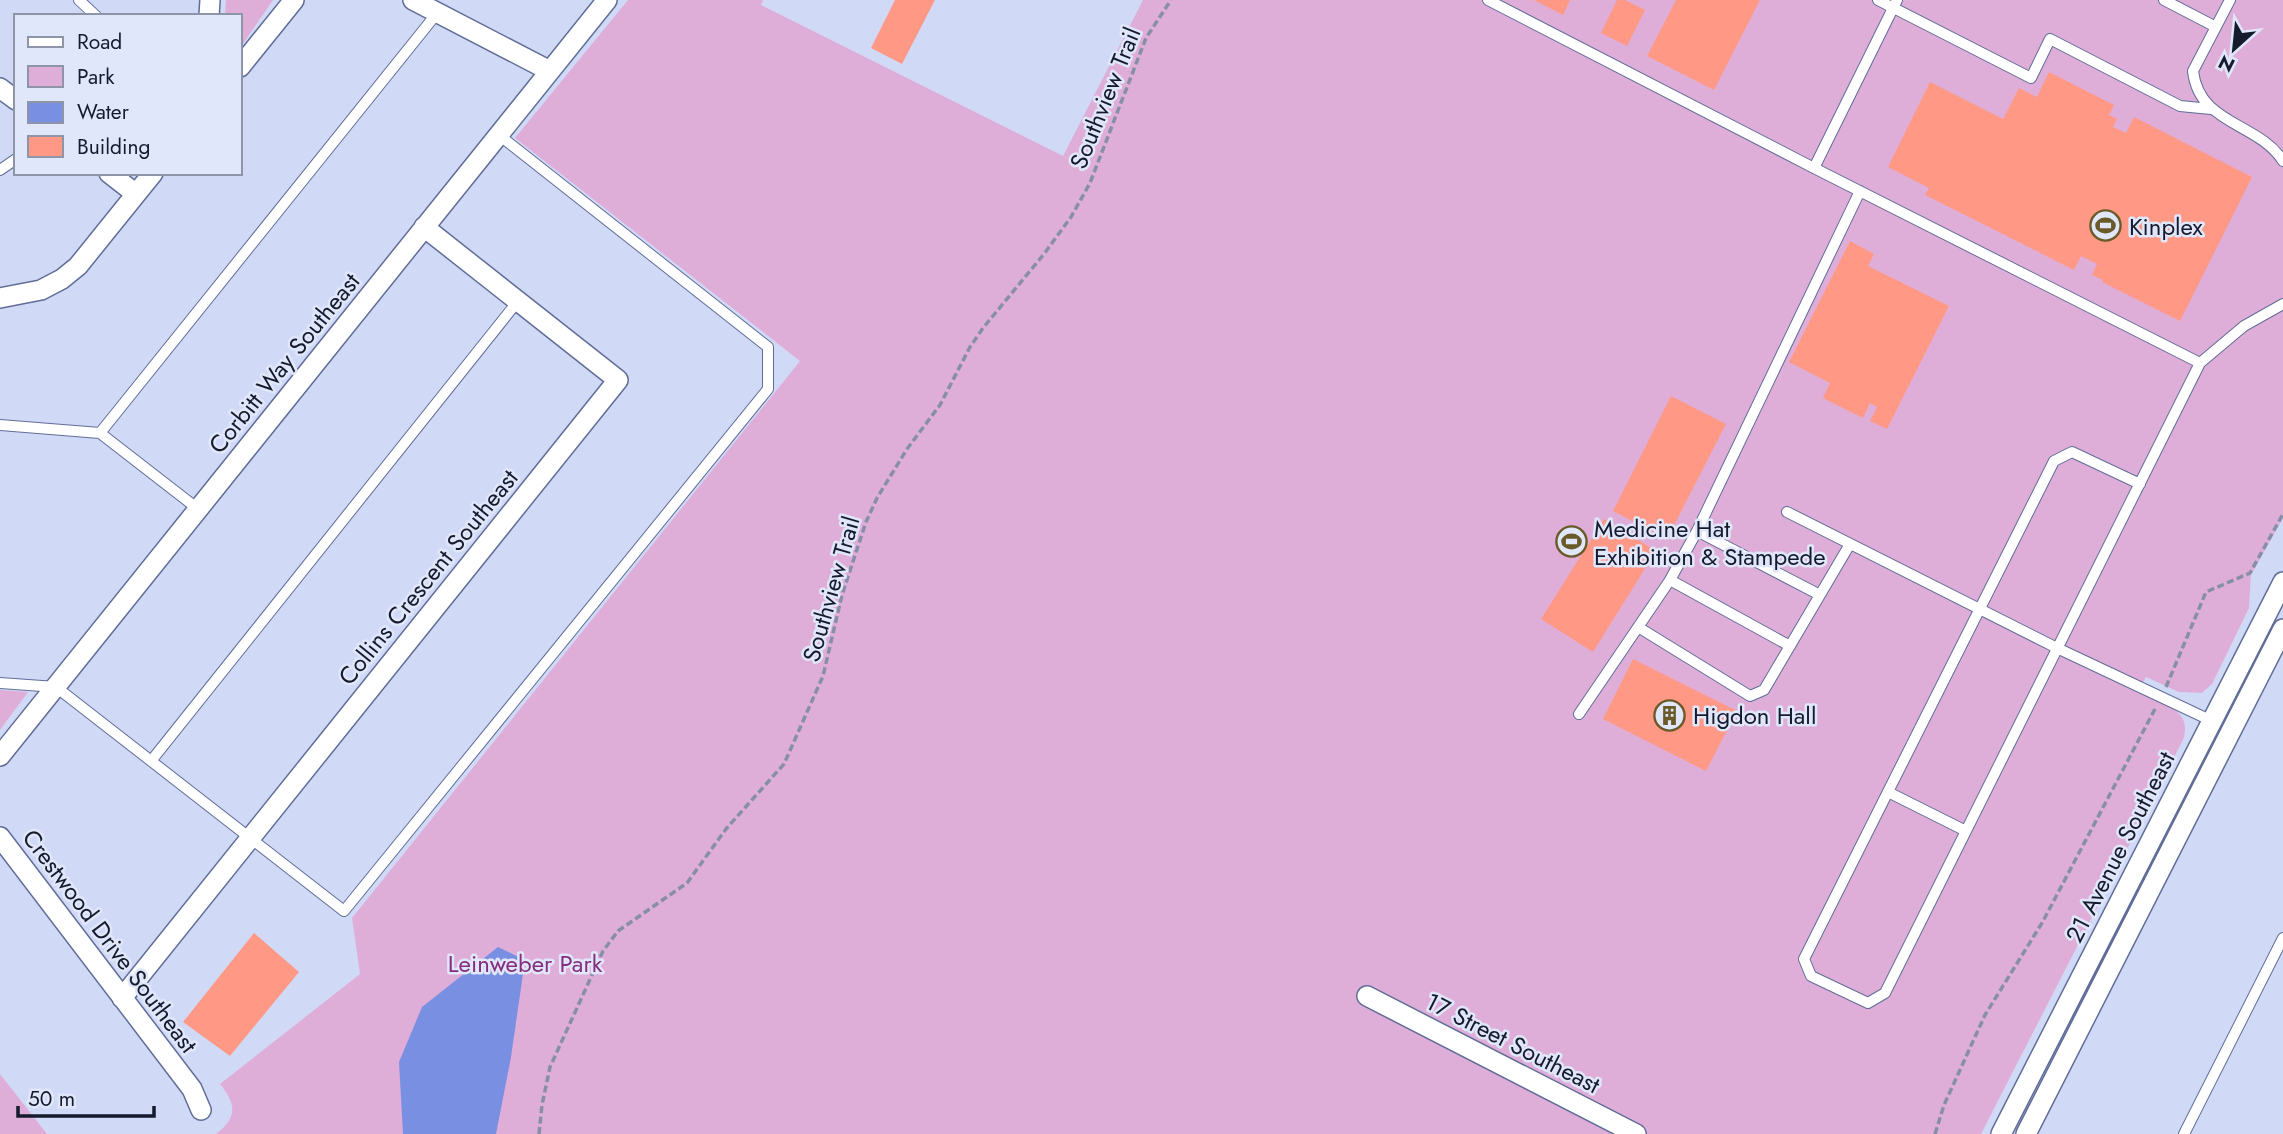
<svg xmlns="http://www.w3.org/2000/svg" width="2283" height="1134" font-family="Jost,sans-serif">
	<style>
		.green { fill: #dfaed8 }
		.water { fill: #798fe2 }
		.building { fill: #ff9986 }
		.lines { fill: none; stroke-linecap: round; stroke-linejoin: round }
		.lane-casing { stroke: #606d98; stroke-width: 12 }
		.street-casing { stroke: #606d98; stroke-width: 22 }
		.path { stroke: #878fa8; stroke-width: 3.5; stroke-dasharray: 7 3.5; stroke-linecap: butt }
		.lane { stroke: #fff; stroke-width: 10 }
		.street { stroke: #fff; stroke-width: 19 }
		.labels { text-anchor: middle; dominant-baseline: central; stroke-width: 5; stroke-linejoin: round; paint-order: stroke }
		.street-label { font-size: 24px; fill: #151a2c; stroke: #e1e7fb }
		.poi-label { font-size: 24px; fill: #151a2c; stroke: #e1e7fb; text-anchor: start }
		.park-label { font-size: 24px; fill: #862d7e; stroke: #e1e7fb }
	</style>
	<rect width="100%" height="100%" fill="#d0daf7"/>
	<path class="green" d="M226,0H273L240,48V16H225Z
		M628,0H763L761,5L1063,156L1143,0H2283V518L2251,575L2249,608L2212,684L2202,693L2179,692L2146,677L2138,691C2159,704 2194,707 2183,740L1981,1134H216C238,1117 236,1104 220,1084L360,974L352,918L800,361L515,138Z
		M0,690L28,692L0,730Z
		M0,1074L47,1134H0Z"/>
	<path class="water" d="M498,947L525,960L511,1057L496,1134H403L399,1062L422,1007Z"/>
	<path class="building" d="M895,0H935L902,64L871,48Z
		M1534,0H1570L1563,15Z
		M1617,0H1625L1645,10L1627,46L1601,33Z
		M1676,0H1760L1714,90L1647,56Z
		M2049,72L2114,105L2109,115L2117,119L2113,127L2126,133L2134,117L2252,177L2180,321L2102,282L2103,280L2092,275L2097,264L2081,256L2074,270L1925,195L1929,188L1888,167L1930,82L2003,119L2019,88L2037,97Z
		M1850,241L1874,254L1868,266L1949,306L1887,429L1870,421L1877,407L1870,403L1863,418L1823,398L1830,383L1789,362Z
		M1671,396L1726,424L1667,539L1613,511Z
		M1604,519L1656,551L1593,652L1541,619Z
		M1633,659L1737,711L1706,771L1603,719Z
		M254,933L299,972L230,1056L183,1022Z"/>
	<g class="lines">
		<defs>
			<path id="lane" d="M79,0L96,16
				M1488,0L1814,168L2200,363
				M1878,0L2031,78L2050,39L2180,106L2211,109
				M2164,0L2216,27
				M2230,0L2193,71C2199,125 2258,122 2283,161
				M1814,168L1897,0
				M0,170L16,159
				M0,425L100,433L198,509
				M100,433L438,12
				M2140,484L2072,452L2054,461L1804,959L1811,976L1868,1003L1885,993L2200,363L2244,326L2283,304
				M1787,512L2057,648L2212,721
				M1697,531L1820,595
				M1670,580L1790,646
				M1638,627L1750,696L1764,690L1850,544
				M0,683L56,687L344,911L768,389V347L499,135
				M1579,714L1670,580L1697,531L1860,191
				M151,761L518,301
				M1888,792L1966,831
				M2184,1134L2283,938"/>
			<path id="street" d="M413,0L550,71
				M209,16L210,0
				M240,67L294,0
				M0,88L16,100
				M109,173L136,194
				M0,298L41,290L62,279L78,266L153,173
				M0,756L607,0
				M0,837L192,1089L201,1110
				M1367,996L1636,1134
				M122,998L618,380L424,227
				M2001,1134L2283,582
				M2026,1134L2283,629"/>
		</defs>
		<use href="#lane" class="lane-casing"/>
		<use href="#street" class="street-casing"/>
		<path class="path" d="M2166,687L2206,592L2250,573L2283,514
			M539,1134L542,1105L550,1067L603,951L618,931L687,883L726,829L784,764L823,676L842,595L866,522L877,498L907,449L940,405L970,347L983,328L1044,254L1071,217L1090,183L1146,38L1171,0
			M1935,1134L1944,1105L1985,1015L2042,923L2155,709"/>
		<use href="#lane" class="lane"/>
		<use href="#street" class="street"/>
	</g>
	<defs>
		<symbol id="stadium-ring" viewBox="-11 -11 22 22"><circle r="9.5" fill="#e1e7fb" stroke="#6a5a27" stroke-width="1.5"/><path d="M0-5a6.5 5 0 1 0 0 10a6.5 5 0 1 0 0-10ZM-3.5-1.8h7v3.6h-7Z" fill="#6a5a27"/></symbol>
		<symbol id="building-ring" viewBox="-11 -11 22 22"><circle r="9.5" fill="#e1e7fb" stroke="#6a5a27" stroke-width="1.5"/><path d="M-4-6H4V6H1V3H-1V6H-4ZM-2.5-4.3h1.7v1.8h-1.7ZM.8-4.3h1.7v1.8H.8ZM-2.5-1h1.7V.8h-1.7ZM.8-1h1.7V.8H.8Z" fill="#6a5a27"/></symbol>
	</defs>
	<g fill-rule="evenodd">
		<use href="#stadium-ring" x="2088" y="208" width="35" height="35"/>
		<use href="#stadium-ring" x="1554" y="524" width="35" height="35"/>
		<use href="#building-ring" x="1652" y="698" width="35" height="35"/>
	</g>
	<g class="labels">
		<g class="street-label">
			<text transform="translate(1105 98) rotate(-68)">Southview Trail</text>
			<text transform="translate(284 363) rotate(-51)">Corbitt Way Southeast</text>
			<text transform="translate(428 577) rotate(-51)">Collins Crescent Southeast</text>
			<text transform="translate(831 589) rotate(-74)">Southview Trail</text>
			<text transform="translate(2120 847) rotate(-63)">21 Avenue Southeast</text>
			<text transform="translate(110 941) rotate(53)">Crestwood Drive Southeast</text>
			<text transform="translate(1513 1043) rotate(27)">17 Street Southeast</text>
		</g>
		<g class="poi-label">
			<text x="2129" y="226">Kinplex</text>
			<text x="1594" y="528">Medicine Hat<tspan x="1594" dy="28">Exhibition &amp; Stampede</tspan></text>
			<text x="1693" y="715">Higdon Hall</text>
		</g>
		<g class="park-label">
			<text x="525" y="963">Leinweber Park</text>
		</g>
	</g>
	<rect x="14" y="14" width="228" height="161" fill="#e1e7fb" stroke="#8f95a8" stroke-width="2"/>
	<rect x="28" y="37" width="35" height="10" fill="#ffffff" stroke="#8f95a8" stroke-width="2"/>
	<text x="77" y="49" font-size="21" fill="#151a2c">Road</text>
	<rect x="28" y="66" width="35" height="21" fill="#dfaed8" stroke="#8f95a8" stroke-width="2"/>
	<text x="77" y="84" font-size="21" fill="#151a2c">Park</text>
	<rect x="28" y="102" width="35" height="21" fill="#798fe2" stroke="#8f95a8" stroke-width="2"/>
	<text x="77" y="119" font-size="21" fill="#151a2c">Water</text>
	<rect x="28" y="136" width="35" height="21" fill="#ff9986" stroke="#8f95a8" stroke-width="2"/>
	<text x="77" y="154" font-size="21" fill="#151a2c">Building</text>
	<g transform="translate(2234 49) rotate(207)" stroke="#e1e7fb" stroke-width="5" paint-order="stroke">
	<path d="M0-5L12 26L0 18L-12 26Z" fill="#151a2c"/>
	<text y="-10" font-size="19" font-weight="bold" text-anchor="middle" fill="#151a2c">N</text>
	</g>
	<path d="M18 1106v10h136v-10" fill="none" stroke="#151a2c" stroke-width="3.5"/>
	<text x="28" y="1106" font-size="21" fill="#151a2c" stroke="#e1e7fb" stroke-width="5" paint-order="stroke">50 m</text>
</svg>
